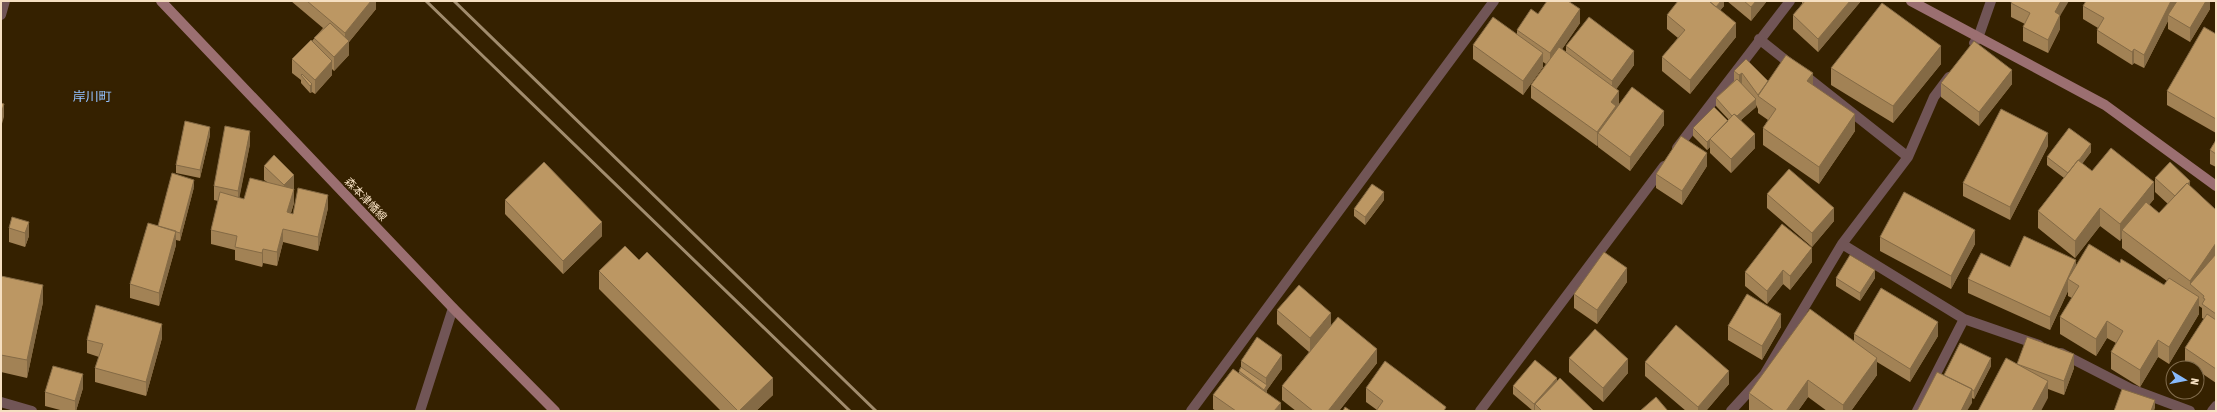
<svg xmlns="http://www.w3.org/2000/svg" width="2217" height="412" font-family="'Asap Condensed','Noto Sans JP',sans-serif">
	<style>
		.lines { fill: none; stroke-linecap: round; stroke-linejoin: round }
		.street { stroke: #715556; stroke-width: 10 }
		.secondary { stroke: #9b6f71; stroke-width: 10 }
		.rail { stroke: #a18c6d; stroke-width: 3 }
		.wall { fill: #a28255 }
		.shaded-wall { fill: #846a45 }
		.building { fill: #bc9763; stroke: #846a45 }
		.labels { text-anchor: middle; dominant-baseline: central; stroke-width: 4; stroke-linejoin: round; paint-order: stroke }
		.street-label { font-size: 11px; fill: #f5dfc1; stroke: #352100 }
		.quarter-label { font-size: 13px; fill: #93c1fe; stroke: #352100 }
	</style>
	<rect width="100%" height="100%" fill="#352100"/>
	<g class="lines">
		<path class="street" d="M1,15L5,1
			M1759,39L1908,157
			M1974,43L1978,38L1991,1
			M1677,148L1790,1
			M1842,244L1964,319L2039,345
			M2061,353L2131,389L2190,411
			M1,402L32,411
			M420,411L453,308
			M1191,411L1494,1
			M1480,411L1664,166
			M1731,411L1764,375L1842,244L1908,157L1934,97L1949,77
			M1917,411L1964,319
			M2212,411L2216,406"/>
		<path class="secondary" d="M161,1L453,308L555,411
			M1911,1L2105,105L2216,186"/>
		<path class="rail" d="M426,1L850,411
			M454,1L876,411"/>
	</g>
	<path class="wall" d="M291,1H376V9L349,42V55L334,71L332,69V75L315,94L312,92L310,93L301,83V80L292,73V59L312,41L323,28Z
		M1724,1V6L1720,10L1736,37L1690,94L1662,71V57L1678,38L1667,29V15Z
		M1727,1H1767L1751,21Z
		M1802,1H1861L1818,52L1793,29V15L1802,4Z
		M2210,1V9L2190,42L2168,29V21L2144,68L2134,63L2132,65L2097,43V30L2098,28L2083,19V6Z
		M2011,3L2060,16V29L2048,53L2023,41V27L2025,24L2011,17Z
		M1538,14L1580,23L1562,49L1566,52V46L1634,65L1616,89L1619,104L1664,125L1630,171L1598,147V145L1597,146L1531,98V85L1546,64L1543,62V67L1523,95L1473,59V45L1517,35V30Z
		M2216,34V133L2167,105V91Z
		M1746,59L1768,81L1813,85L1855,131L1819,184L1763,145V128L1768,120L1758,113V109L1756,105V107L1741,120L1755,148L1731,173L1710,153V147L1707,150L1693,136V128L1728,121L1729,120L1716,106V98L1734,81V71Z
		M1941,64L1893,123L1831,85V68Z
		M1941,83L2012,84L1979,126L1941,97Z
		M210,135L200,178L176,173V165Z
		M2216,140V167L2210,164V150Z
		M250,144L239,198L244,199L267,182L264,180V166L294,188V203L291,213L293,214L328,208L318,251L283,242L277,266L263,263L262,267L235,260V250L211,244V230L218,201L214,200V186Z
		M2048,146L2010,220L1963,196V183Z
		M2091,152L2082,163L2092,171L2154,199L2149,205L2159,213L2168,204L2155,192V178L2190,186L2216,210V383L2197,370V368H2194L2185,362V348L2204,319L2202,318V308L2199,306V314L2169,364L2158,357L2140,387L2111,369V352L2116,343L2107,338L2096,356L2060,334V317L2072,298L2068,296V291L2050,330L1968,293V279L2010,267L2076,266L2120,263L2164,285L2167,281L2122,248V238L2120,241L2100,226L2075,258L2038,228V211L2064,178L2047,165V157Z
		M1707,166L1682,205L1656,188V174Z
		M194,187L180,241L176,240V245L159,306L130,298V284Z
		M1767,194L1834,221L1812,247L1767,208Z
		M505,200L602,236L563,274L505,214Z
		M1384,200L1365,225L1354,216V209Z
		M12,217L29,236L25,247L9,242V228Z
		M1880,237L1975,244L1951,289L1880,251Z
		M1812,262L1790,290L1783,284L1767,304L1745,286V272Z
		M599,271L773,395L756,411H721L599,289Z
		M1,276L43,302L27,378L1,372Z
		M1836,278H1875L1860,301L1836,286Z
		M1627,282L1597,324L1574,308V294Z
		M1277,310L1331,325L1377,363L1339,411H1296L1282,400V386L1309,352L1277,324Z
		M1728,326L1781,327L1762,360L1728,340Z
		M1854,334L1938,336L1910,382L1877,362V375L1851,411H1827L1808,397L1798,411H1749V393L1854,341Z
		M162,338L146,396L95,382V368L99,357L87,353V340Z
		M1569,358L1628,373L1603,402L1569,372Z
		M1241,361L1282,369L1267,390V393L1281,411H1216L1213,409V395L1239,373V371L1241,368Z
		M1645,362L1729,384L1706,411H1686L1645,376Z
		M2017,364L2074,368L2064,395L2048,389V398Z
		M1991,366L1974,399L1972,398V403L1944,375Z
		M1557,382L1594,411H1535V410L1533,411L1513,394V386Z
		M83,388L76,411H64L45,406V392Z
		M1366,388L1446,411L1377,410L1366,402Z"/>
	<path class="shaded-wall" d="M371,1H376V9L349,42V55L334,71V57L345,42V33Z
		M1721,1H1724V6L1715,17V9Z
		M1756,1H1767L1751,21V7Z
		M1850,1H1861L1818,52V39Z
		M2061,1H2069L2060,16V29L2048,53V40L2055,12Z
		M2171,1H2178L2168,15V21L2144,68V55Z
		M2206,1H2210V9L2190,42V28Z
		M1580,9V23L1550,67V53Z
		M1736,23V37L1690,94V80Z
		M1941,46V64L1893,123V106Z
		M2134,49V63L2132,65V52Z
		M1634,51V65L1612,95V81Z
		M1543,53V67L1523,95V81Z
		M332,61V75L315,94V80Z
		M2012,70V84L1979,126V112Z
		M1742,73V86L1739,89V75Z
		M1813,73V91L1807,81Z
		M312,84V92L310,93V86Z
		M1619,91V105L1598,133V145L1597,146V132L1611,102Z
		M1756,99V107L1734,126V118Z
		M4,104V117L1,127V114Z
		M1664,111V125L1630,171V157Z
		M1855,114V131L1819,184V167Z
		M210,127V135L200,178V170Z
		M250,131V144L238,205V191Z
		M2048,133V146L2010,220V207Z
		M1755,134V148L1731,173V159Z
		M1710,139V147L1707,150V142Z
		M2091,144V152L2069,182V174Z
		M1707,153V166L1682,205V191Z
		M294,175V188L284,199V185Z
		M194,180V187L180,241V233Z
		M2190,181V195L2176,197Z
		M2154,182V199L2126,233L2122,230V238L2120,241V224Z
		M294,189V203L287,226V212Z
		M1384,192V200L1365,225V217Z
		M328,195V208L318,251V237Z
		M1834,208V221L1812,247V233Z
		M2100,208V226L2075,258V241Z
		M29,222V236L25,247V233Z
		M602,222V236L563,274V261Z
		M283,229V242L277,266V252Z
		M1975,230V244L1951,289V276Z
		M176,231V245L159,306V293Z
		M2216,243V261L2190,284V281Z
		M1812,248V262L1790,290V276Z
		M263,249V263L262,267V253Z
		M2076,260V274L2068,279V291L2050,330V317Z
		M1627,268V282L1597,324V310Z
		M1783,270V284L1767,304V291Z
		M1875,270V278L1860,301V293Z
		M43,285V302L27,378V360Z
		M2199,297V314L2169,364V347Z
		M1331,313V327L1310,352V338Z
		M1781,314V327L1762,360V346Z
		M2107,321V338L2096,356V339Z
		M1938,322V336L1910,382V369Z
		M162,324V338L146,396V382Z
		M2158,340V357L2140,387V370Z
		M1377,349V363L1339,411H1328Z
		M2074,354V368L2064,395V381Z
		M1282,355V369L1267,390V393L1264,397V390L1266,388V378Z
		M1877,358V375L1851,411H1843V405Z
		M1991,358V366L1974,399V391Z
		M1628,359V373L1603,402V388Z
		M1729,371V384L1706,411H1698V407Z
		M83,374V388L76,411H75V401Z
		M773,378V395L756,411H739Z
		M1557,378V386L1535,404V410L1534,411V404Z
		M1808,380V397L1798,411H1786Z
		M2048,381V398L2041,411H2032Z
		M1972,389V403L1967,411H1961Z
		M2155,400V408L2154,411H2151Z
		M1281,403V411H1274Z"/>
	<path class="building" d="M307,1H371L345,33Z
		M1547,1H1568L1580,9L1550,53L1517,30L1531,9L1538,14Z
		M1678,1H1709L1736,23L1690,80L1662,57L1685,30L1667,15Z
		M1709,1H1721L1716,7Z
		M1744,1H1756L1751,7Z
		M1805,1H1850L1818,39L1793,15Z
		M2012,1H2061L2055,12L2060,15L2048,40L2023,27L2030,13L2011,3Z
		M2086,1H2171L2144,55L2134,49L2132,52L2097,30L2104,18L2083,6Z
		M2177,1H2206L2190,28L2168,15Z
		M1882,3L1941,46L1893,106L1831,68Z
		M1493,17L1543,53L1523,81L1473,45Z
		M1589,17L1634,51L1612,81L1566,46Z
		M330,23L349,41L334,57L314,38Z
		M2204,27L2216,34V119L2167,91Z
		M311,40L332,61L315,80L292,59Z
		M1974,41L2012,70L1979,112L1941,83Z
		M1559,47L1619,91L1611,102L1616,106L1597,132L1531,85Z
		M1786,55L1813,73L1807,81L1855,114L1819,167L1763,128L1776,109L1758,96Z
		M1746,59L1768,81L1758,95L1742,73L1739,75L1734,71Z
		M302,74L312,84L310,86L301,75Z
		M1737,79L1756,99L1737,116L1734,114L1732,116L1716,98Z
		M1632,87L1664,111L1630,157L1598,133Z
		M1,103L4,104L1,114Z
		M1714,107L1728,121L1707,142L1693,128Z
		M2001,109L2048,133L2010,207L1963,183Z
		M1734,114L1755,134L1731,159L1710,139Z
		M185,121L210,127L200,170L176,165Z
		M225,126L250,131L238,191L214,186Z
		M2069,128L2091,144L2079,160H2078L2068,173L2047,157Z
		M1681,136L1707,153L1682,191L1656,174Z
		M2216,140V154L2210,150Z
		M2111,148L2154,182L2120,224L2100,208L2075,241L2038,211L2078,160L2092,171Z
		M274,155L294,175L284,185L264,166Z
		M544,162L602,222L563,261L505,200Z
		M2170,162L2190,181L2188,184L2187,183L2175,196L2155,178Z
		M1789,169L1834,208L1812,233L1767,194Z
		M172,173L194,180L180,233L158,226Z
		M250,178L294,189L287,212L293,214L298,188L328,195L318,237L283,229L277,252L263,249L262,253L235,247L237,236L211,230L220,192L244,199Z
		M2187,183L2216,210V243L2190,281L2122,230L2146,202L2159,213Z
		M1372,184L1384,192L1365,217L1354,209Z
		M1904,192L1975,230L1951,276L1880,237Z
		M12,217L29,222L25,233L9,228Z
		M148,223L176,231L159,293L130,284Z
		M1782,224L1812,248L1790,276L1783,270L1767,291L1745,272Z
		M2024,236L2076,260L2050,317L1968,279L1981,253L2010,267Z
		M2089,244L2120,263L2121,259L2164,285L2169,278L2199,297L2169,347L2158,340L2140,370L2111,352L2123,331L2107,321L2096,339L2060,317L2079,286L2068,279Z
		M625,246L639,260L647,252L773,378L739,411H738L599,271Z
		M1604,252L1627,268L1597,310L1574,294Z
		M2216,254V314L2202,304L2205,299L2203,298L2204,296L2190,284Z
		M1850,255L1875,270L1860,293L1836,278Z
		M1,276L43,285L27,360L1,355Z
		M1299,285L1331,313L1310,338L1277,310Z
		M1881,288L1938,322L1910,369L1854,334Z
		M1747,294L1781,314L1762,346L1728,326Z
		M96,305L162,324L146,382L95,368L103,344L87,340Z
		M1810,309L1877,358L1843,405L1808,380L1786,411H1774L1749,393Z
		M2207,314L2216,320V369L2185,348Z
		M1338,317L1377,349L1328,411H1313L1282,386Z
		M1676,325L1729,371L1698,407L1645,362Z
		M1595,329L1628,359L1603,388L1569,358Z
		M1257,337L1282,355L1266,378L1241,361Z
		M2027,337L2074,354L2064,381L2017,364Z
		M1960,343L1991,358L1974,391L1972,390V389L1944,375Z
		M2006,358L2048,381L2032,411H1978Z
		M1535,360L1557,378L1534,404L1513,386Z
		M1385,361L1446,407L1444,411H1376L1383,401L1366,388Z
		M53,366L83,374L75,401L45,392Z
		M1241,367L1267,385L1264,390L1239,371Z
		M1233,369L1281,403L1274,411H1236L1213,395Z
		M1937,372L1972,389L1961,411H1917Z
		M1560,378L1594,411H1542L1535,404Z
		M2122,389L2155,400L2151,411H2114Z
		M1656,397L1668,411H1640Z
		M1345,407L1351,411H1343Z"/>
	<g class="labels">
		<g class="street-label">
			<text transform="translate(366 199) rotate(46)">森本津幡線</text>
		</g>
		<g class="quarter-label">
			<text x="92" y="96">岸川町</text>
		</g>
	</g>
	<rect width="2217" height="412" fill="none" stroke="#f5dfc1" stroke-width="4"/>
	<g transform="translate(2185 380) rotate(100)"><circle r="19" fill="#352100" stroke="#826d4d"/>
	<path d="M0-3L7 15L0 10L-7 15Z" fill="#88bafc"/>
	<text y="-6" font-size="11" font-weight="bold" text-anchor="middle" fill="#f5dfc1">N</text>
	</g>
</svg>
